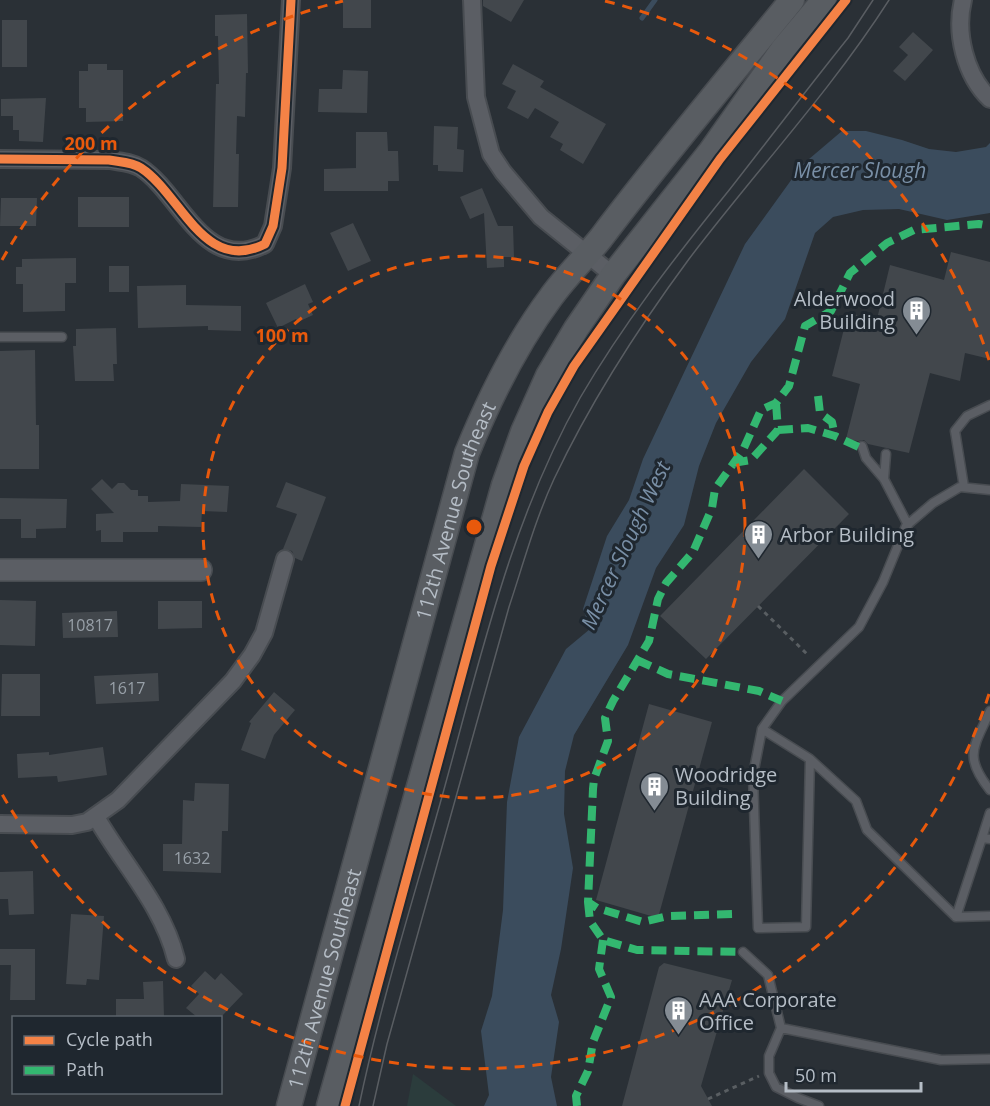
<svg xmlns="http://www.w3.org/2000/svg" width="990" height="1106" font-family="'Open Sans',sans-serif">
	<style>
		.green { fill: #2b3c3c }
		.water { fill: #3b4c5d }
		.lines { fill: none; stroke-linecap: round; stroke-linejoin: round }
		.stream { stroke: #3b4c5d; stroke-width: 5 }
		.building { fill: #42474c }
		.service-casing { stroke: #484c51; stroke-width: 11 }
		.minor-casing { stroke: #484c51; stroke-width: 20 }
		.tertiary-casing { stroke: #484c51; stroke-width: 24 }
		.secondary-casing { stroke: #484c51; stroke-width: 27 }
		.path { stroke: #595e62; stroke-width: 3; stroke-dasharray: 4.5 4.5; stroke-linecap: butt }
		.service { stroke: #5b5e64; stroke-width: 8 }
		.minor { stroke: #5b5e64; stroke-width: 16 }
		.tertiary { stroke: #5b5e64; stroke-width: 21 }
		.secondary { stroke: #595d62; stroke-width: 24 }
		.tram { stroke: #595d62; stroke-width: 1.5 }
		.quiet { stroke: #33b770; stroke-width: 8; stroke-dasharray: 15 8; stroke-linecap: butt }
		.cycleway-casing { stroke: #1f272f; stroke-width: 13 }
		.cycleway { stroke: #f48246; stroke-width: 9 }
		.ring { fill: none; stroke: #e8590c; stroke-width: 3; stroke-dasharray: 10 8 }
		.labels { text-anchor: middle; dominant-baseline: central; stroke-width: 6; stroke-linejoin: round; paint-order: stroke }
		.number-label { font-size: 16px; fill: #98a0a8 }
		.poi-label { font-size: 20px; fill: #b5bdc6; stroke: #1f272f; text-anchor: start }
		.street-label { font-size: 20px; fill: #b5bdc6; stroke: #1f272f }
		.water-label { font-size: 21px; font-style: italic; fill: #798fa6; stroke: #1f272f }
		.centre { fill: #e8590c; stroke: #1f272f; stroke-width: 3 }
		.ring-label { font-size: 18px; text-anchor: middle; font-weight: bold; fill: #e8590c; stroke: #1f272f; stroke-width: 6; stroke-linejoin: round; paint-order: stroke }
	</style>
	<rect width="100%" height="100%" fill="#2a3036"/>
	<path class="green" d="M413,1074L456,1106H407Z"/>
	<path class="water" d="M842,131H866L902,140L929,149L956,152L986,147L990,143V213L947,220L899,209L863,210L833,217L815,233L785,319L751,362L716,423L699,466L684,525L656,568L628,645L574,735L565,771L564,814L573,868L561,949L551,995L559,1022L551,1077L557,1106H484L489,1095L481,1031L492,996L503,910L507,802L519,737L566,649L590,629L583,609L607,536L629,500L643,459L745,244L802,165Z"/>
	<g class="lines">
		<path class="stream" d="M642,18L655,0"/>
	</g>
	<path class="building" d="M343,0H371V28H343Z
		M483,0H524L511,22L483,6Z
		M247,14L248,73H246L245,117L237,116L236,154H239L238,207H213L216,84H219L218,36H215V15Z
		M2,20H27V67H2Z
		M913,32L933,50L905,81L893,71L908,55L899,47Z
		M88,64H107V70H123V121L86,122V108H79V71H88Z
		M513,64L544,81L540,87L606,124L583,164L560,150L563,144L550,137L559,122L535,108L528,119L507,108L516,91L502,84Z
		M343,70L368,71L367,113L318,112L319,89H342Z
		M46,98L43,142L19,141V130H13V116H1V99Z
		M434,126L458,127L457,149L464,150L463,172L438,171V165H433Z
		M356,132H387L388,151H398L399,181H388V191H324V169L356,168Z
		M482,188L498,226H513L514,257H504V267L487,268L484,213L470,219L460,197Z
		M78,197H129V227H78Z
		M1,198H37L36,226H0Z
		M353,223L371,261L348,271L330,233Z
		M951,252L990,262V359L965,353L960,381L930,373L909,453L868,444L864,440L858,441L846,439L860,384L832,376L848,313L877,319L890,265L944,280Z
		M76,258V283H65V311L23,312V284H16V267H22V259Z
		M109,266H129V292H109Z
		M305,284L313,302L308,304L313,315L298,322L296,319L278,328L266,303Z
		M186,285V305L241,306V331L208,330V326L138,328L137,286Z
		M116,328L117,364H113L114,381H75L73,346H76V329Z
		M35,350L36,425H39V469H0V351Z
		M804,469L849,514L706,659L660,616Z
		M102,479L112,489L118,483H124L131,490H138V496H148V502L180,501L181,484L229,486L227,512L202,511L201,527L158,526V532H123V542H101V530L96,531V514L114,513L91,489Z
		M286,482L326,497L302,561L295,558L292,551L283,549L297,514L276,507Z
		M0,498L67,499L66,528L36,529V538H21V519H0Z
		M0,600L36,601L35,646L0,645Z
		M158,601H202V628L158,629Z
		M117,611L118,637L63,638L62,613Z
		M158,673L159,701L96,704L94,676Z
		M2,674H40V716H1Z
		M274,692L295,710L274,735L265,759L241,750L251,723L249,722Z
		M649,704L712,722L658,918L596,900Z
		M103,747L107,775L58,782L57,776L18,778L17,754L49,752V755Z
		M195,783L229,784L228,831H222L221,873L163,871V844H182L183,800L194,801Z
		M33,871L34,914L9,915L8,899H0V872Z
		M71,914L104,916L99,980L87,979L86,985L66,984Z
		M0,949H35V1000H10L11,965H0Z
		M664,963L732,980L701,1086L712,1106H622L659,967Z
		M205,971L215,980L221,973L243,994L221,1017H197L186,1008L199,994L191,986Z
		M163,981L164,1017H116V999H144L143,982Z"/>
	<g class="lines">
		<defs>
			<path id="service" d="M0,337H62
				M862,446L866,458L884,479L908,525
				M884,479L886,454
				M964,487L955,431L967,416L990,405
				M990,711C974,747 963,756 990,790
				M762,729L810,759L806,927L758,928L753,775L762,729L782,701L859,627L883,582L906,526L933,503L960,487L990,490
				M810,759L856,801L867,830L956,917L990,916
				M982,838L990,813
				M956,917L982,838L990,839
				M743,952L768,975L781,1028L769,1056V1073L776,1087L798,1098L819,1106
				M781,1028L941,1060L990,1059"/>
			<path id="minor" d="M472,0L476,97L491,154L503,172L541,217L613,275
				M963,0C955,33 965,75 990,99
				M0,159L109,160C120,162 132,162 141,168C181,194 204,275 265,244L273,226L282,168L291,0
				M96,817C123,864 163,906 176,959
				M0,824L72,825L87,822L118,800L233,681L252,655L264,633L285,559"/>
			<path id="tertiary" d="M0,570H201"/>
			<g id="secondary">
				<path id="s1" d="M289,1106L467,453C489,399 516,344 551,297C566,276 585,258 601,238C662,157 728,79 792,0"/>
				<path d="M329,1106L504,485L523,432L548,376L576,329L613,275L711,151L783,49L824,0"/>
			</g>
		</defs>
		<use href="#service" class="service-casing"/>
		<use href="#minor" class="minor-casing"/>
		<use href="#tertiary" class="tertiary-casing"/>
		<use href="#secondary" class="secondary-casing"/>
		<path class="path" d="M758,606L809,656
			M708,1099L759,1076"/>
		<use href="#service" class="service"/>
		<use href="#minor" class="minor"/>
		<use href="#tertiary" class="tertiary"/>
		<use href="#secondary" class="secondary"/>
		<path class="tram" d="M359,1106C381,1001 414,897 443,793C480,660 511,520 580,398C623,324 676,256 730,189C769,139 808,88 848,38L873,0
			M373,1106L387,1044L509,607C523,565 535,520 554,479C591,401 638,328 689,259C755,172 830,92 889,0"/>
		<path class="quiet" d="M818,396L820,413L832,422L835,436
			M778,430L808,428L835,436L863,449
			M733,463L751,460L778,430L776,403
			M637,660L668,674L759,691L782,701
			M588,902L590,921L603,940L637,950L743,952
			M732,914L668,916L643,922L597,908L588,902L593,789L594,779L608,741L605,718L613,701L649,641L658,599L666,583L693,552L712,508L715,489L743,450L761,410L776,403L789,386L805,326L831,311L850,273L887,243L914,230L979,224L990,226
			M577,1106L576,1096L588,1071L593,1042L611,997L599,969L603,940"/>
		<defs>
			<path id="cycleway" d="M0,159L109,160C120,162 132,162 141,168C181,194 204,275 265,244L273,226L282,168L291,0
				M345,1106L491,566L524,466L548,412L574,366L720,159L846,0"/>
		</defs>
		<use href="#cycleway" class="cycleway-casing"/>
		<use href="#cycleway" class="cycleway"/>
	</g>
	<g class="ring">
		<circle cx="474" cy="527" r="271"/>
		<path d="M989 694A542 542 0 0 1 2 794M2 260A542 542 0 0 1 343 1M605 1A542 542 0 0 1 989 360"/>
	</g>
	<defs>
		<symbol id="building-pin" viewBox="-11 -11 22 30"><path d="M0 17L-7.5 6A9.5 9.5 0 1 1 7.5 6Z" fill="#848c94" stroke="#1f272f"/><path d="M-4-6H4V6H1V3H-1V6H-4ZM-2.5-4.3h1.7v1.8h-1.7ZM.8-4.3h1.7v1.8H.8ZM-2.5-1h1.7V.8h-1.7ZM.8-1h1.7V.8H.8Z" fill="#fff"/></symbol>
	</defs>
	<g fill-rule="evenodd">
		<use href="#building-pin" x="900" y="294" width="33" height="45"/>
		<use href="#building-pin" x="742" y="518" width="33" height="45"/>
		<use href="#building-pin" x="638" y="770" width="33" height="45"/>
		<use href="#building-pin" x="662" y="994" width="33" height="45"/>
	</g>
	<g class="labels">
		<g class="number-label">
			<text x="90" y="625">10817</text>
			<text x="127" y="688">1617</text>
			<text x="192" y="858">1632</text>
		</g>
		<g class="poi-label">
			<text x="895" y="298" text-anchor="end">Alderwood<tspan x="895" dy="23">Building</tspan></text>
			<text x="780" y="534">Arbor Building</text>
			<text x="675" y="774">Woodridge<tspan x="675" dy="23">Building</tspan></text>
			<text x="699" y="999">AAA Corporate<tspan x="699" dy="23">Office</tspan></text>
		</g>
		<g class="street-label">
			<text stroke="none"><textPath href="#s1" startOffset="618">112th Avenue Southeast</textPath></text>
			<text stroke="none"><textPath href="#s1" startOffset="132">112th Avenue Southeast</textPath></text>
		</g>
		<g class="water-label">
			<text x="860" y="170">Mercer Slough</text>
			<text transform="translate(625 545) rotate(-65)">Mercer Slough West</text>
		</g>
	</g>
	<circle cx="474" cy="527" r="9" class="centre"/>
	<g class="ring-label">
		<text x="91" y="150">200 m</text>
		<text x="282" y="342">100 m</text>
	</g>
	<rect x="12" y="1016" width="210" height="78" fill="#1f272f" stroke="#5b636b" stroke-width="1.5"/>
	<rect x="24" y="1036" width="30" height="9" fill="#f48246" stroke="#5b636b" stroke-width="1.5"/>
	<text x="66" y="1046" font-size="18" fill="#b5bdc6">Cycle path</text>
	<rect x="24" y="1066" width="30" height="9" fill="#33b770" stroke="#5b636b" stroke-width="1.5"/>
	<text x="66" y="1076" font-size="18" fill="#b5bdc6">Path</text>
	<path d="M786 1082v9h135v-9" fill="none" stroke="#b5bdc6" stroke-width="3"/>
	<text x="795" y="1082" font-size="18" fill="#b5bdc6" stroke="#1f272f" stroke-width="4.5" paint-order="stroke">50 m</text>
</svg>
